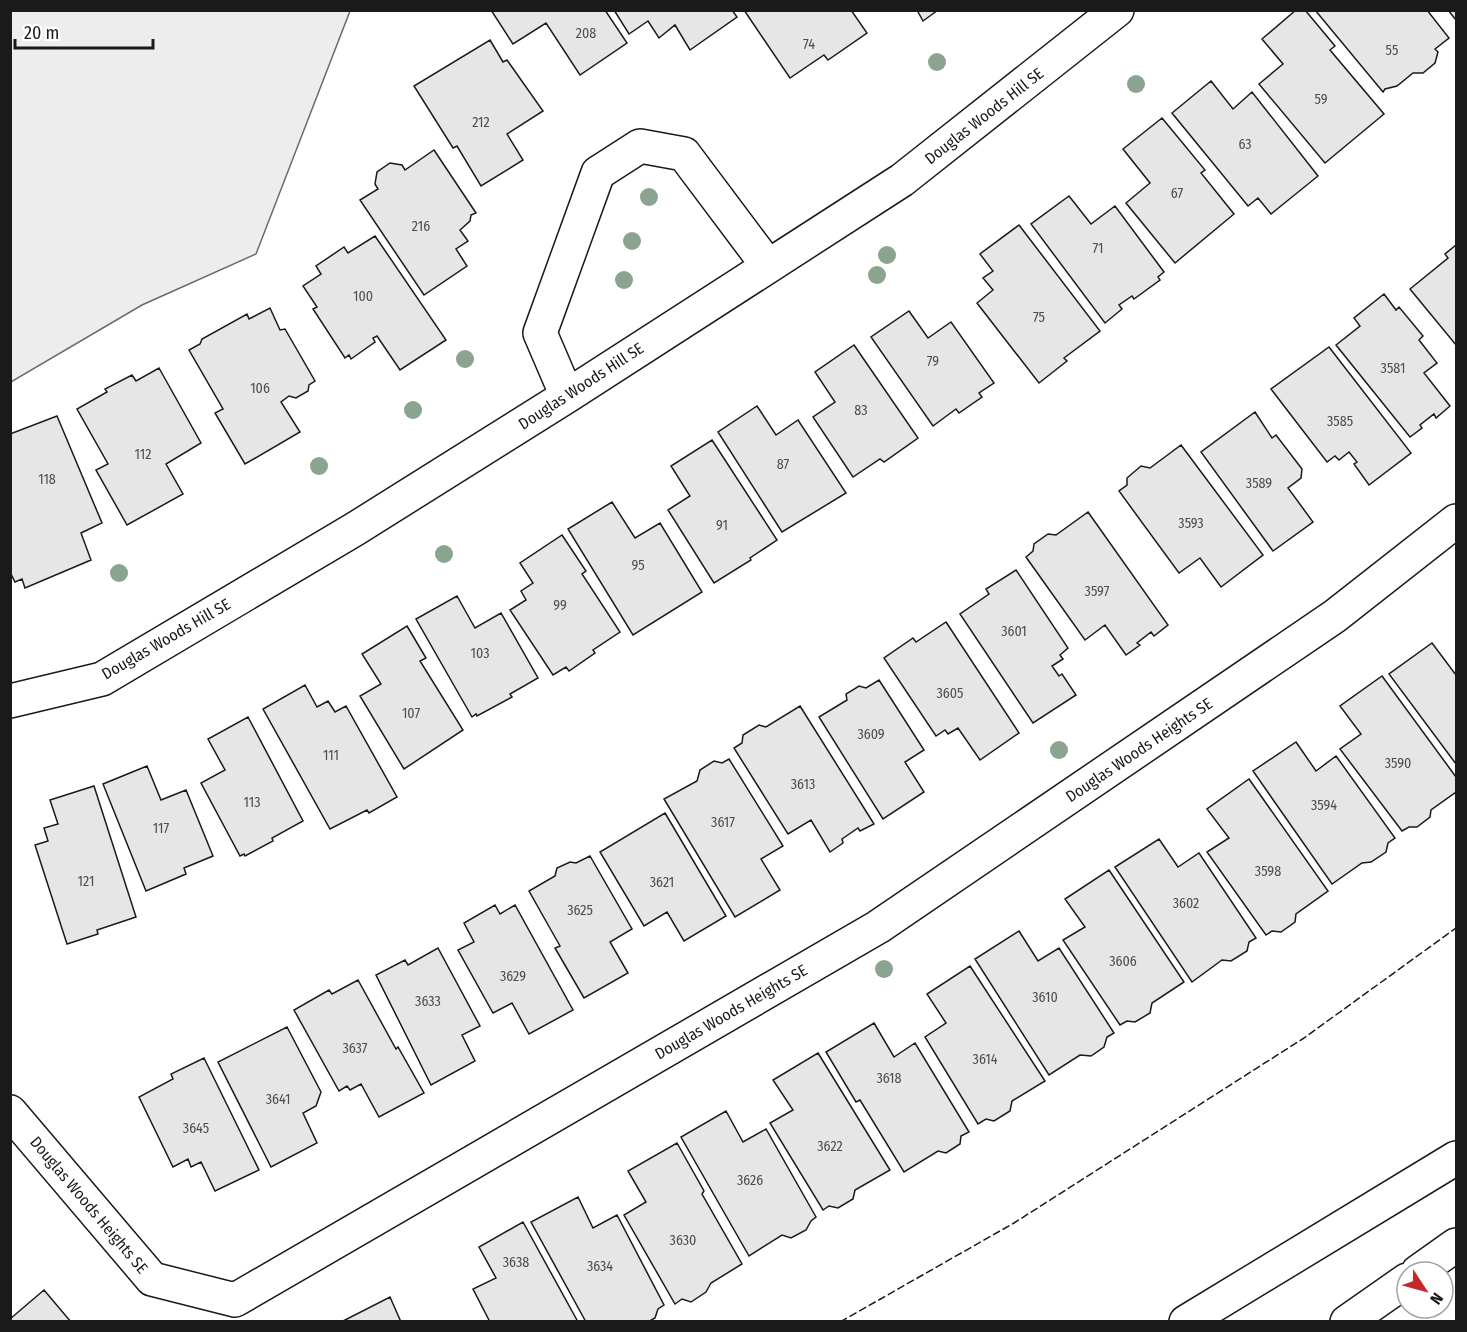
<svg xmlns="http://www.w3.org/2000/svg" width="1467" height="1332" font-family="'Fira Sans Condensed',sans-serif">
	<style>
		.built { fill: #ededed; stroke: #6a6a6a; stroke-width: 1.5 }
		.building { fill: #e6e6e6; stroke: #1a1a1a; stroke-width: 1.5 }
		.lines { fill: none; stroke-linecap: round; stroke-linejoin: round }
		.minor-casing { stroke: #1a1a1a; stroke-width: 36 }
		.highway-casing { stroke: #1a1a1a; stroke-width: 36 }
		.minor { stroke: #fff; stroke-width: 33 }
		.highway { stroke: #fff; stroke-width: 33 }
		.fence { stroke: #1a1a1a; stroke-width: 1.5; stroke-dasharray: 8 3; stroke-linecap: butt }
		.tree { fill: #8aa48f }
		.labels { text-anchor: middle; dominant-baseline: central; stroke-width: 4.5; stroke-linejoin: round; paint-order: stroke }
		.number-label { font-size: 14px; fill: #4d4d4d }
		.street-label { font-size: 16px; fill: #1a1a1a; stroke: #fff }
	</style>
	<rect width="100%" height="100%" fill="#fff"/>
	<path class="built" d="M10,11H350L256,254L142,305L11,382Z"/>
	<path class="building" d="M491,10H605L627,43L580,75L546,23L513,44Z
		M614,10H732L737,17L690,50L675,25L659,38L648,21L629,34Z
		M744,10H851L867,33L828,60L824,55L790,78Z
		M917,10H938L923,21Z
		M1296,10H1305L1335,46L1330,50L1384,114L1325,163L1259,84L1283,64L1262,39Z
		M1315,10H1427L1449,38L1435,49L1438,52L1435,63L1423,73H1413L1397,86L1385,89L1383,92Z
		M1448,10H1456V20Z
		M490,40L503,62L507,60L543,111L507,134L523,160L481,186L457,146L453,148L414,86Z
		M1211,81L1233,109L1252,92L1318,176L1271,214L1258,198L1248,206L1172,113Z
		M1162,118L1205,170L1201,173L1234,214L1175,263L1126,203L1150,183L1123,149Z
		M434,150L476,213L471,215L470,221L460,230L468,241L456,249L467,266L424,295L360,200L378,189L375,184L377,172L390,163L402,165L405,170Z
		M1069,196L1091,224L1115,206L1164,272L1158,277L1160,280L1134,299L1132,296L1119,305L1122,309L1105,323L1031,224Z
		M1019,225L1100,331L1064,358L1067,361L1039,383L977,303L993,290L983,278L993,271L980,254Z
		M375,236L446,340L400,370L377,336L373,338L375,342L351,359L349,355L345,358L313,309L317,307L303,286L321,274L316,266L344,247L348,253Z
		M1456,245V345L1410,289L1448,258L1445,254Z
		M1384,294L1396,310L1399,307L1423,336L1419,340L1437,363L1424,373L1450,406L1436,418L1434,414L1420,425L1422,428L1410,437L1336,345L1360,326L1354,318Z
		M270,308L280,330L285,329L315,381L309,385L308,391L296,398L289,396L281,402L300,432L245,464L215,413L223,409L189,350L200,344L202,339L247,314L249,319Z
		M909,311L928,338L951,322L994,383L979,393L982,397L959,413L956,409L933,426L871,337Z
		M854,345L918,438L884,462L880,459L853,477L813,417L835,402L815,372Z
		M1329,347L1411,453L1369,485L1354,464L1357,462L1349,452L1339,460L1335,456L1327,462L1271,389Z
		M159,368L201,443L166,464L183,494L127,525L96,470L108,464L77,409L107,392L105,389L132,375L136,381Z
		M757,406L776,435L798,420L846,493L782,532L718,432Z
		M1255,412L1272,438L1276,435L1302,469L1301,478L1288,488L1313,522L1273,551L1201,452Z
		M57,416L102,523L81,533L91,560L25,588L22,579L15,582L10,572V434Z
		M712,440L777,540L750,558L751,560L714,583L668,510L690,496L671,466Z
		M1181,445L1263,555L1221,587L1200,558L1179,573L1119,491L1127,485V478L1141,466L1150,468Z
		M612,502L635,538L660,523L702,592L633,635L568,529Z
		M1088,512L1168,625L1154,636L1151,632L1137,643L1140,645L1126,655L1105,625L1085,640L1026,557L1033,551L1034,544L1048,534L1056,535Z
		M562,535L586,571L582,574L620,632L593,650L595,653L569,671L566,667L553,675L510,610L526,600L521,591L533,583L520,563Z
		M1016,570L1068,648L1060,655L1063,659L1052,666L1059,676L1062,674L1076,695L1033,723L960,614L989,594L986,589Z
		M457,596L475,628L501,613L538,678L510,694L512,697L477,716L476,714L472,717L416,619Z
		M946,622L1019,733L980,760L958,728L948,734L945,730L936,736L884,658L913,638L916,642Z
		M407,626L426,658L420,661L463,730L404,769L360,696L381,684L362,654Z
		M1432,643L1456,675V764L1389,674Z
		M1382,676L1456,777V792L1431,810L1430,817L1417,827H1409L1402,831L1340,749L1361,734L1340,706Z
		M879,680L924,750L905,762L924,792L883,819L819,717L847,700L846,694L859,686L866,688Z
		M305,685L317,707L328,701L335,712L346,706L397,797L369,813L367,810L330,829L263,709Z
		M800,706L874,824L860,831L858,828L842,839L843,843L830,852L811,820L788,834L734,748L742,743L743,735L759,725L766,727Z
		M248,717L303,821L272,838L273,841L245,856L244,854L240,856L201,783L225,770L208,739Z
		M1296,742L1316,771L1336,756L1395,838L1388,843L1386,852L1371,862L1362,863L1332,884L1253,771Z
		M729,759L783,846L761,859L780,890L735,917L664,799L697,781L700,770L714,761L722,763Z
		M147,766L161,800L186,790L213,856L184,868L186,874L146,891L103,784Z
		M1249,779L1328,891L1296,914L1295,922L1281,932L1272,931L1266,935L1207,852L1229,838L1207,809Z
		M94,786L136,917L97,930L98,934L67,944L35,845L48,841L44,828L58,824L50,800Z
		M665,813L726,916L684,941L667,912L644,926L600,852Z
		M1159,839L1178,867L1199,853L1256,938L1249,942L1247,951L1231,961L1222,960L1192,982L1115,867Z
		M590,856L632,929L610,942L628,973L584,998L555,948L560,946L529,891L555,876L557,868L570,862L576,863Z
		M1109,870L1184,982L1152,1003L1150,1013L1135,1022L1127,1021L1120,1025L1063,940L1085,927L1065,899Z
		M495,905L500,914L515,905L573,1010L529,1034L512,1003L493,1013L458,950L474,942L464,923Z
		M1019,931L1038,961L1059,948L1114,1033L1107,1037L1104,1047L1091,1056L1080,1055L1049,1075L975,959Z
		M438,948L480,1026L462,1035L475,1061L431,1085L376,975L405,960L408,965Z
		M970,966L1045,1081L1012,1101L1010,1111L994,1121L986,1119L978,1124L925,1037L946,1023L927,994Z
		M358,980L396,1049L398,1047L424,1093L379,1117L361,1084L350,1090L347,1086L339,1091L294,1010L329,990L332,994Z
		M874,1023L894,1057L915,1043L969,1132L961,1136L960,1144L946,1153L938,1151L904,1172L860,1100L856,1102L826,1052Z
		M287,1027L321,1092L316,1106L303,1113L317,1143L271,1167L218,1062Z
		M818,1053L890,1170L855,1190L853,1199L838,1208L829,1206L823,1210L770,1123L793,1110L773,1080Z
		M204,1058L259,1170L215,1191L201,1162L191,1167L188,1159L173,1167L139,1097L173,1079L171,1074Z
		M726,1111L743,1142L766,1129L816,1217L811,1221L806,1230L791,1238L782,1235L749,1256L681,1137Z
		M677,1143L704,1191L702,1194L742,1264L711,1283L706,1292L691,1302L682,1299L675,1304L624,1215L646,1202L628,1171Z
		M578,1197L593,1228L617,1215L664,1305L658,1309L655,1318L648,1322H586L531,1222Z
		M523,1222L578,1322H490L473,1289L496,1278L479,1247Z
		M44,1290L71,1322H10V1319Z
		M390,1297L401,1322H344L343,1321Z"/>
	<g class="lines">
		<defs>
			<path id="minor" d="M567,396L540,333L598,173L640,146L684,154L768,266
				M10,701L102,679L355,529L567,396L902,180L1117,10
				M10,1112L152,1279L235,1300L878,927L1335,616L1456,521"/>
			<path id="highway" d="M1418,1272L1456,1245
				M1186,1322L1456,1158
				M1347,1322L1407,1280"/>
		</defs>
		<use href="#minor" class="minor-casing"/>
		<use href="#highway" class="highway-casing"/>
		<use href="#minor" class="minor"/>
		<use href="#highway" class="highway"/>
		<path class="fence" d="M840,1322L1014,1223L1304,1038L1456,928"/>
	</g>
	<g class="tree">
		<circle cx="937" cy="62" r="9"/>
		<circle cx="1136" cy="84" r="9"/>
		<circle cx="649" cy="197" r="9"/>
		<circle cx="632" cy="241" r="9"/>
		<circle cx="887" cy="255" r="9"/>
		<circle cx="877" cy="275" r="9"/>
		<circle cx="624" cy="280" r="9"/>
		<circle cx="465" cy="359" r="9"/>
		<circle cx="413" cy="410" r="9"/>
		<circle cx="319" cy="466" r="9"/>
		<circle cx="444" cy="554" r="9"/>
		<circle cx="119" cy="573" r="9"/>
		<circle cx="1059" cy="750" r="9"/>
		<circle cx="884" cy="969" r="9"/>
	</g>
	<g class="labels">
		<g class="number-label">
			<text x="586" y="33">208</text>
			<text x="809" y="44">74</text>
			<text x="1392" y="50">55</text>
			<text x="1321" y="99">59</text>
			<text x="481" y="122">212</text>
			<text x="1245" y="144">63</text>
			<text x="1177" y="193">67</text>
			<text x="421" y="226">216</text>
			<text x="1098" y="248">71</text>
			<text x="363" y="296">100</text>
			<text x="1039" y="317">75</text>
			<text x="933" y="361">79</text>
			<text x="1393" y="368">3581</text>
			<text x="260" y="388">106</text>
			<text x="861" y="410">83</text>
			<text x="1340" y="421">3585</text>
			<text x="143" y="454">112</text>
			<text x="783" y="464">87</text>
			<text x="47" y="479">118</text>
			<text x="1259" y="483">3589</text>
			<text x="1191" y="523">3593</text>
			<text x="722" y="525">91</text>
			<text x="638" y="565">95</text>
			<text x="1097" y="591">3597</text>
			<text x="560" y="605">99</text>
			<text x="1014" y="631">3601</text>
			<text x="480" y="653">103</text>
			<text x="950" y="693">3605</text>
			<text x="411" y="713">107</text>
			<text x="871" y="734">3609</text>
			<text x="331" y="755">111</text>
			<text x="1398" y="763">3590</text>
			<text x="803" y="784">3613</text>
			<text x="252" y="802">113</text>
			<text x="1324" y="805">3594</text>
			<text x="723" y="822">3617</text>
			<text x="161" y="828">117</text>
			<text x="1268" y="871">3598</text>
			<text x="86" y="881">121</text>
			<text x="662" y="882">3621</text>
			<text x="1186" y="903">3602</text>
			<text x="580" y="910">3625</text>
			<text x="1123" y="961">3606</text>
			<text x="513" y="976">3629</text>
			<text x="1045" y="997">3610</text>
			<text x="428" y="1001">3633</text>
			<text x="355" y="1048">3637</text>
			<text x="985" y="1059">3614</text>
			<text x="889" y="1078">3618</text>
			<text x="278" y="1099">3641</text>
			<text x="196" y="1128">3645</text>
			<text x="830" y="1146">3622</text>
			<text x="750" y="1180">3626</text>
			<text x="683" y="1240">3630</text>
			<text x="516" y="1262">3638</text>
			<text x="600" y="1266">3634</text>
		</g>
		<g class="street-label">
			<text transform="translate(984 116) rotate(-38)">Douglas Woods Hill SE</text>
			<text transform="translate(581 386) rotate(-33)">Douglas Woods Hill SE</text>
			<text transform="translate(166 639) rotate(-30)">Douglas Woods Hill SE</text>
			<text transform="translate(1139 750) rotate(-34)">Douglas Woods Heights SE</text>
			<text transform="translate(731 1012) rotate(-30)">Douglas Woods Heights SE</text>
			<text transform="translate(89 1205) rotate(50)">Douglas Woods Heights SE</text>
		</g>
	</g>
	<rect width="1467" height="1332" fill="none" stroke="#1a1a1a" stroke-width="24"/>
	<g transform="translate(1425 1290) rotate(126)"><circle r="28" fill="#ffffff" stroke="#a3a3a3" stroke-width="1.5"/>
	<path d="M0-4.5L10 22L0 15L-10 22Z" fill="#c62828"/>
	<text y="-9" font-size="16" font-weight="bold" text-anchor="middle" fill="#1a1a1a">N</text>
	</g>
	<path d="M15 39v9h138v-9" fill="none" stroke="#1a1a1a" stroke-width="3"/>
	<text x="24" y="39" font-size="18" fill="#1a1a1a" stroke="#ffffff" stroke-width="4.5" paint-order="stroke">20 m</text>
</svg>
